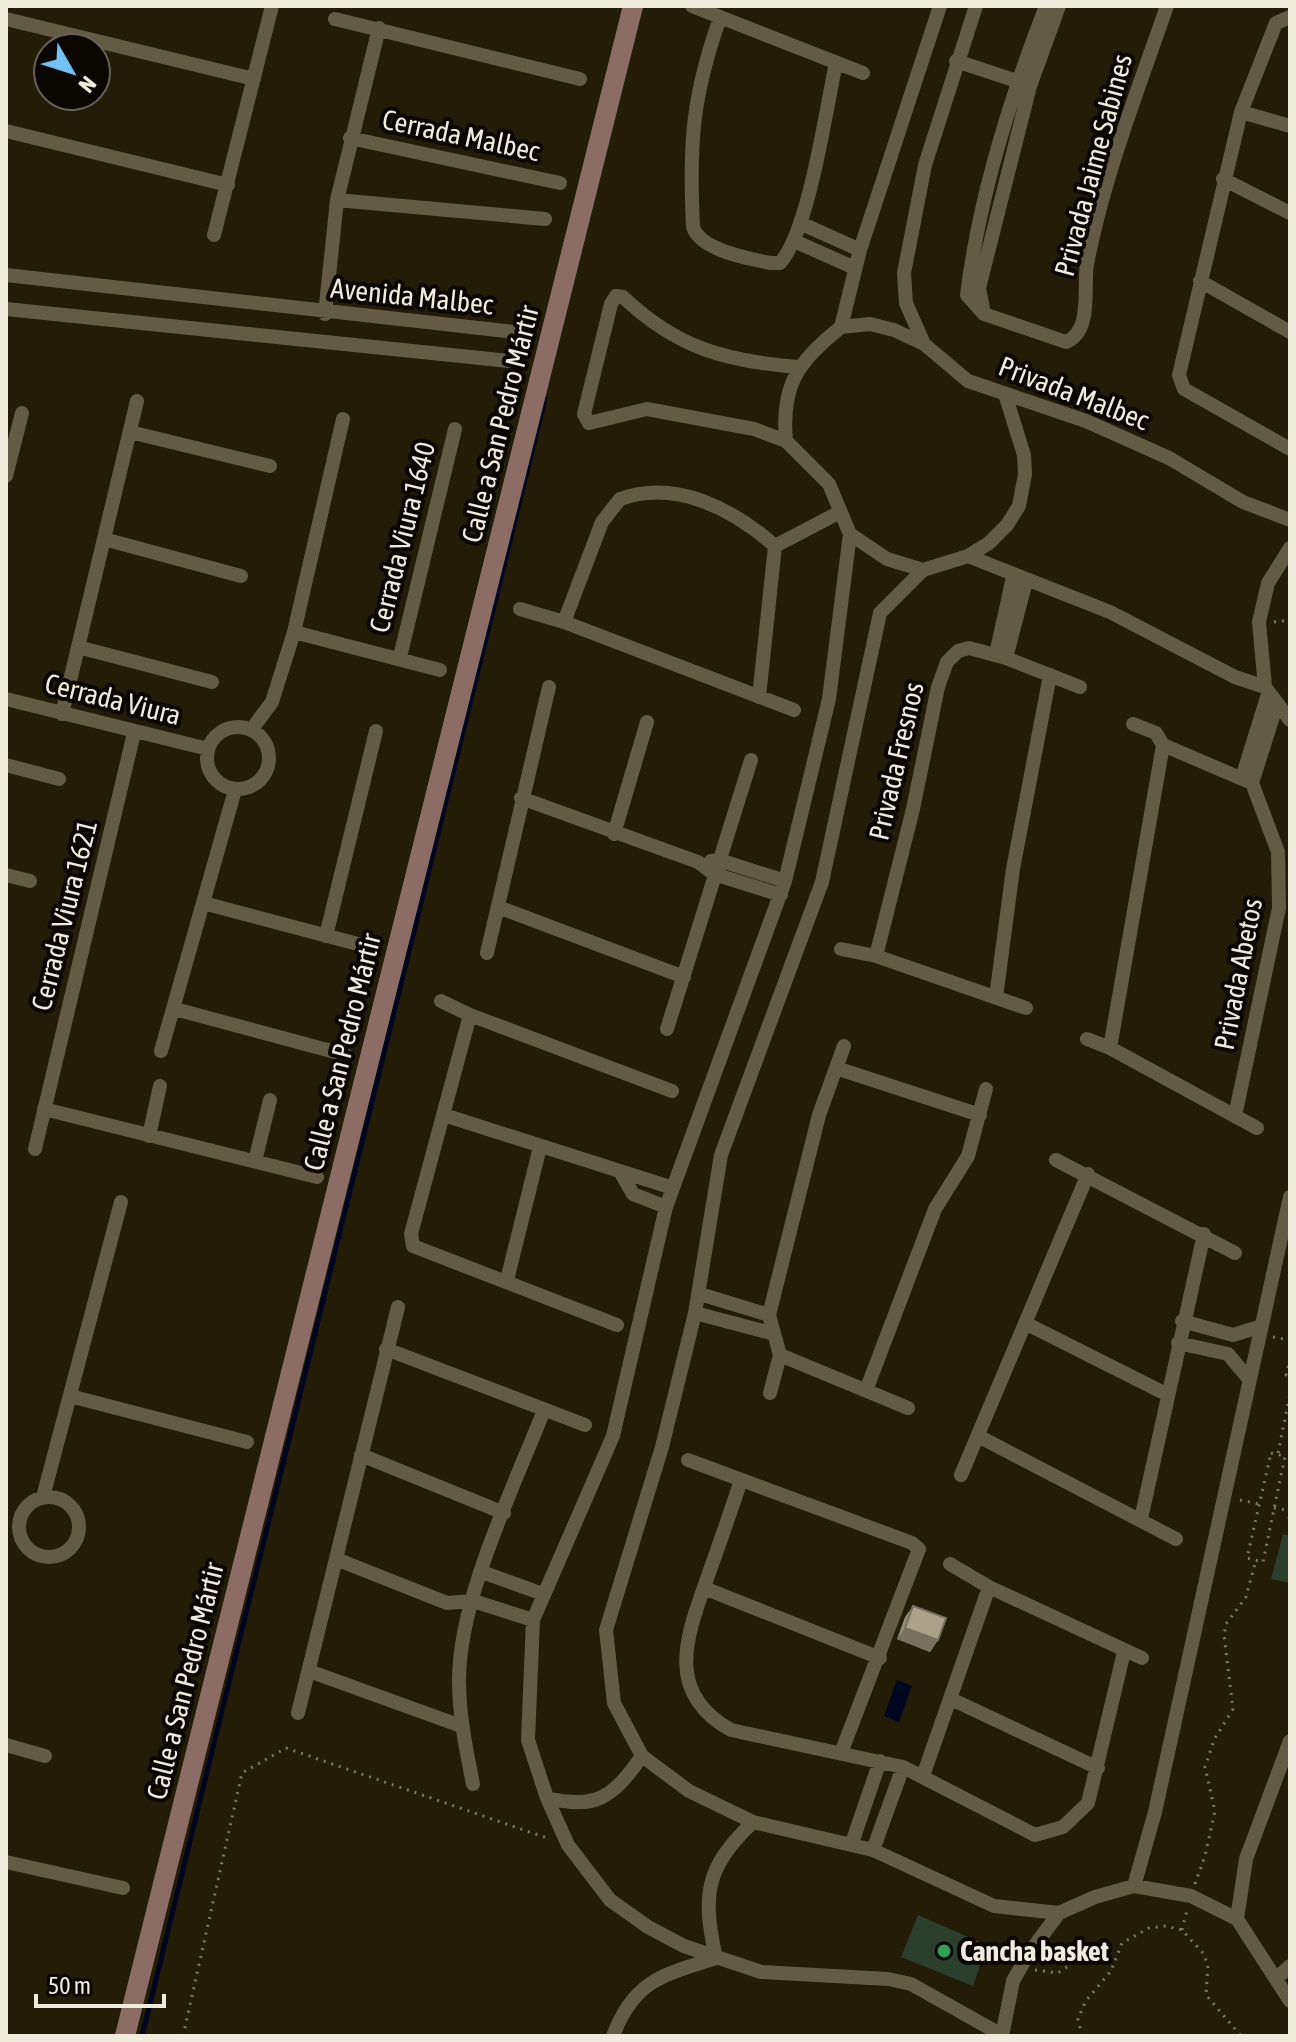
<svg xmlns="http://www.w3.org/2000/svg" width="1296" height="2042" font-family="'Asap Condensed',sans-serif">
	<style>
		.green { fill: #2c3f2e }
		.water { fill: #00061f }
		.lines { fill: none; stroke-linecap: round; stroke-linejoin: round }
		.stream { stroke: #00061f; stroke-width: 5 }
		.path { stroke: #7c7765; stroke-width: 3; stroke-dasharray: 2 6; stroke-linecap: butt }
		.minor { stroke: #635b43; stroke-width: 14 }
		.secondary { stroke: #8b6d65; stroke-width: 20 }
		.wall { fill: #938b76 }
		.shaded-wall { fill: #787160 }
		.building { fill: #aba289; stroke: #787160; stroke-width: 2 }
		.leisure-dot { fill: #2e9e5b; stroke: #0a0702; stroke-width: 3 }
		.labels { text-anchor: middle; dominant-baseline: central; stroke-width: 8; stroke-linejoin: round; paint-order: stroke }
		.street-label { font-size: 28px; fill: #efebdd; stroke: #0a0702 }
		.poi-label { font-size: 28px; font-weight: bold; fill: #efebdd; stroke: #0a0702; text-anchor: start }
	</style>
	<rect width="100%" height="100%" fill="#231c07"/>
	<path class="green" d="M1283,1534L1290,1536V1583L1271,1579Z
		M918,1915L987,1945L973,1986L901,1957Z"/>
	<path class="water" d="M897,1680L912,1686L899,1722L884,1716Z"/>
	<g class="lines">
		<path class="stream" d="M142,2036L545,399"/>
		<path class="path" d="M1274,622L1290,620
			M1273,1337L1290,1340
			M1290,1358L1286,1375H1290
			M1271,1453L1285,1456L1263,1562L1247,1558Z
			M1278,1453L1290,1394
			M1240,1500L1259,1504
			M1274,1508L1290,1511
			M1289,1519L1290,1514
			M1195,1884L1205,1856L1215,1811L1205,1767L1214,1740L1233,1709L1224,1635L1226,1624L1246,1597L1256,1560
			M1182,1930L1187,1910
			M1035,1970L1058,1973C1077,1961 1091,1943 1114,1958
			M183,2036L242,1773L286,1748L547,1838
			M1082,2036L1078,2019L1085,2002L1111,1971L1122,1943L1149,1928L1166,1926L1182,1930L1203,1953L1208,1965L1206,1995L1241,2036"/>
		<path class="minor" d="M692,6L863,73
			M1046,6C1010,98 979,197 967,295L984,314L1066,342C1093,331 1083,287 1087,264C1104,176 1138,90 1167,6
			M1290,17L1276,23L1241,112L1179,375L1184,389L1290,449
			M720,18C692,97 689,144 693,227C700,250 749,259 771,263H780C809,231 826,109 836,63
			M6,19L254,79
			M335,19L580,79
			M956,61L1023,83
			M1241,112L1290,126
			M6,131L228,185
			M350,138L560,183
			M1223,179L1290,213
			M337,200L545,219
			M800,223L860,250
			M214,235L272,6
			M794,241L855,268
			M6,275L515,332L521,349L509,361L6,309
			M1200,281L1290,332
			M984,313L979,288L1030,86L1059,6
			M325,314L337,200L379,28
			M841,327C798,362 781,384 786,441L829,484L850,534L887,559L923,570L968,556L989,543L1007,525L1019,506L1025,474L1024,455L1005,394
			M841,327L870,324L894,330L924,344L968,381L1086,421L1169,458L1243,502L1290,520
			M841,327L860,250L940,6
			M924,344L906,303L904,273L925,165L976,6
			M130,432L270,466
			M786,441L754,429L647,409L589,423L584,414L611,304L616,296L623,297C677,348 725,361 797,367
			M6,476L22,413
			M850,534L829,699L785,881L666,1207L613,1436L533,1620L528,1740L547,1798L568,1845L610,1900L648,1927L684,1946L761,1972L888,1979L911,1984L1002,2035
			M104,539L241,576
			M775,546L840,512
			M1290,548L1268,583L1259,622L1265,687L1290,720
			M968,556L1110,612L1235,677L1265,687
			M923,570L880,613L822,882L721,1155L695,1313L662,1447L606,1630L614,1703L642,1756L689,1791L753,1822L873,1850L994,1906L1059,1913
			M520,609L564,622L794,710
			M564,622L602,522L620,499C676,479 733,509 775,546
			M294,632L440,670
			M78,647L212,682
			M996,654L1013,577
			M400,657L455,429
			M1006,658L1026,581
			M759,697L775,546
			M6,699L208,749
			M62,714L137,401
			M1133,724L1156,733L1163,745L1252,783
			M207 758a31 31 0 1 1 62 0a31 31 0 1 1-62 0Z
			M251,730L272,702L294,632L343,419
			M6,765L59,779
			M1242,778L1268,694
			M521,798L698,862L714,874L781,895
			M614,834L647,722
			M711,861L719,860L785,881
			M6,875L30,881
			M203,903L373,948
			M498,907L684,977
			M326,936L376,731
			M841,949L876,956L1026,1008
			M487,953L549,687
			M876,956L913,809L938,687L947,662L958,651L969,648L1006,658L1080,687
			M996,997L1013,869L1050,675
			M441,1001L470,1015L672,1091
			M175,1009L346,1055
			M470,1015L411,1234L413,1246L617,1325
			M667,1029L751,760
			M1087,1039L1110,1048L1257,1128
			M844,1046L819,1115L769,1315L780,1355L908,1408
			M1110,1048L1163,745
			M161,1051L235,790
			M836,1068L980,1115
			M44,1109L317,1177
			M444,1115L673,1188
			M1235,1116L1279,908L1278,852L1252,783L1277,704
			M149,1136L160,1086
			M35,1149L134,733
			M1056,1160L1235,1253
			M255,1161L270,1100
			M621,1173L633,1194L666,1207
			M507,1280L540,1147
			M700,1294L769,1315
			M695,1313L771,1333
			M1182,1321L1233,1335L1259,1327
			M1025,1323L1166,1394
			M1178,1343L1228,1354L1248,1378
			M386,1349L585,1425
			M867,1388L935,1209L968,1156L986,1089
			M770,1393L780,1355
			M70,1396L247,1442
			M978,1436L1176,1539
			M361,1455L504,1513
			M688,1460L912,1543L919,1549L841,1753
			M961,1475L1088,1174
			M741,1480C731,1511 720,1542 709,1573C689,1631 661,1691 731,1730L903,1767L1035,1835L1063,1827L1088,1803L1124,1652
			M19 1527a30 30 0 1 1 60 0a30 30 0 1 1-60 0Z
			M43,1497L121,1202
			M1141,1519L1204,1234
			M336,1559L447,1603L473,1601L533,1620
			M950,1564L989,1587L1142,1658
			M482,1572L543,1594
			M704,1588L880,1658
			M309,1671L461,1726
			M951,1699L1098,1768
			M298,1713L398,1307
			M6,1745L45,1756
			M923,1776L989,1587
			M473,1784C466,1749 459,1715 459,1680C459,1598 514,1487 544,1410
			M547,1798C597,1810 613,1797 642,1756
			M852,1843L880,1761
			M873,1850L903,1767
			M6,1862L123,1888
			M1134,1886L1155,1812L1290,1197
			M1237,1919L1246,1859L1290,1741
			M1278,1977L1290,1966
			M613,2036C634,1980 663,1975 716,1958C702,1895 705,1868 753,1822
			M1002,2036L1013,1981L1027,1956L1059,1913L1095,1897L1134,1886L1191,1896L1237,1919L1290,2001"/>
		<path class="secondary" d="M125,2036L633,6"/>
	</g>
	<path class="wall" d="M913,1606L938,1640L930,1652L897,1639L905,1617Z"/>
	<path class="shaded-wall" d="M905,1628L938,1640L930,1652L897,1639Z"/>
	<path class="building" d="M913,1606L946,1618L938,1640L905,1628Z"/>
	<circle class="leisure-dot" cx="944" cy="1951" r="8"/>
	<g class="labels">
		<g class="street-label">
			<text transform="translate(461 135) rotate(12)">Cerrada Malbec</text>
			<text transform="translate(1093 165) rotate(-75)">Privada Jaime Sabines</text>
			<text transform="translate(412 296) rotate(6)">Avenida Malbec</text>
			<text transform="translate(1074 393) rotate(21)">Privada Malbec</text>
			<text transform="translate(500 424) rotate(-76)">Calle a San Pedro Mártir</text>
			<text transform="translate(402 537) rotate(-76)">Cerrada Viura 1640</text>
			<text transform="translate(113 699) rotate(14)">Cerrada Viura</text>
			<text transform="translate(896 761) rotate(-77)">Privada Fresnos</text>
			<text transform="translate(64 915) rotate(-76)">Cerrada Viura 1621</text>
			<text transform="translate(1238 974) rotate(-79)">Privada Abetos</text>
			<text transform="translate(342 1052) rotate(-76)">Calle a San Pedro Mártir</text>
			<text transform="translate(185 1681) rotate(-76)">Calle a San Pedro Mártir</text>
		</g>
		<g class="poi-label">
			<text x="960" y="1951">Cancha basket</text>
		</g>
	</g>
	<rect width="1296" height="2042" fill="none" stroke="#efebdd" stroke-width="16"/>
	<g transform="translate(72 72) rotate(129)"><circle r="38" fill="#0a0702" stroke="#66625a" stroke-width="2"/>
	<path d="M0-6L14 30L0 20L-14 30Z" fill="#71c1f4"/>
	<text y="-12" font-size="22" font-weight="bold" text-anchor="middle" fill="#efebdd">N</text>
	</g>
	<path d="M36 1994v12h128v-12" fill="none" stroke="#efebdd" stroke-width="4"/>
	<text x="48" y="1994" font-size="24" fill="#efebdd" stroke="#0a0702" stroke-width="6" paint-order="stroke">50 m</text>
</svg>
